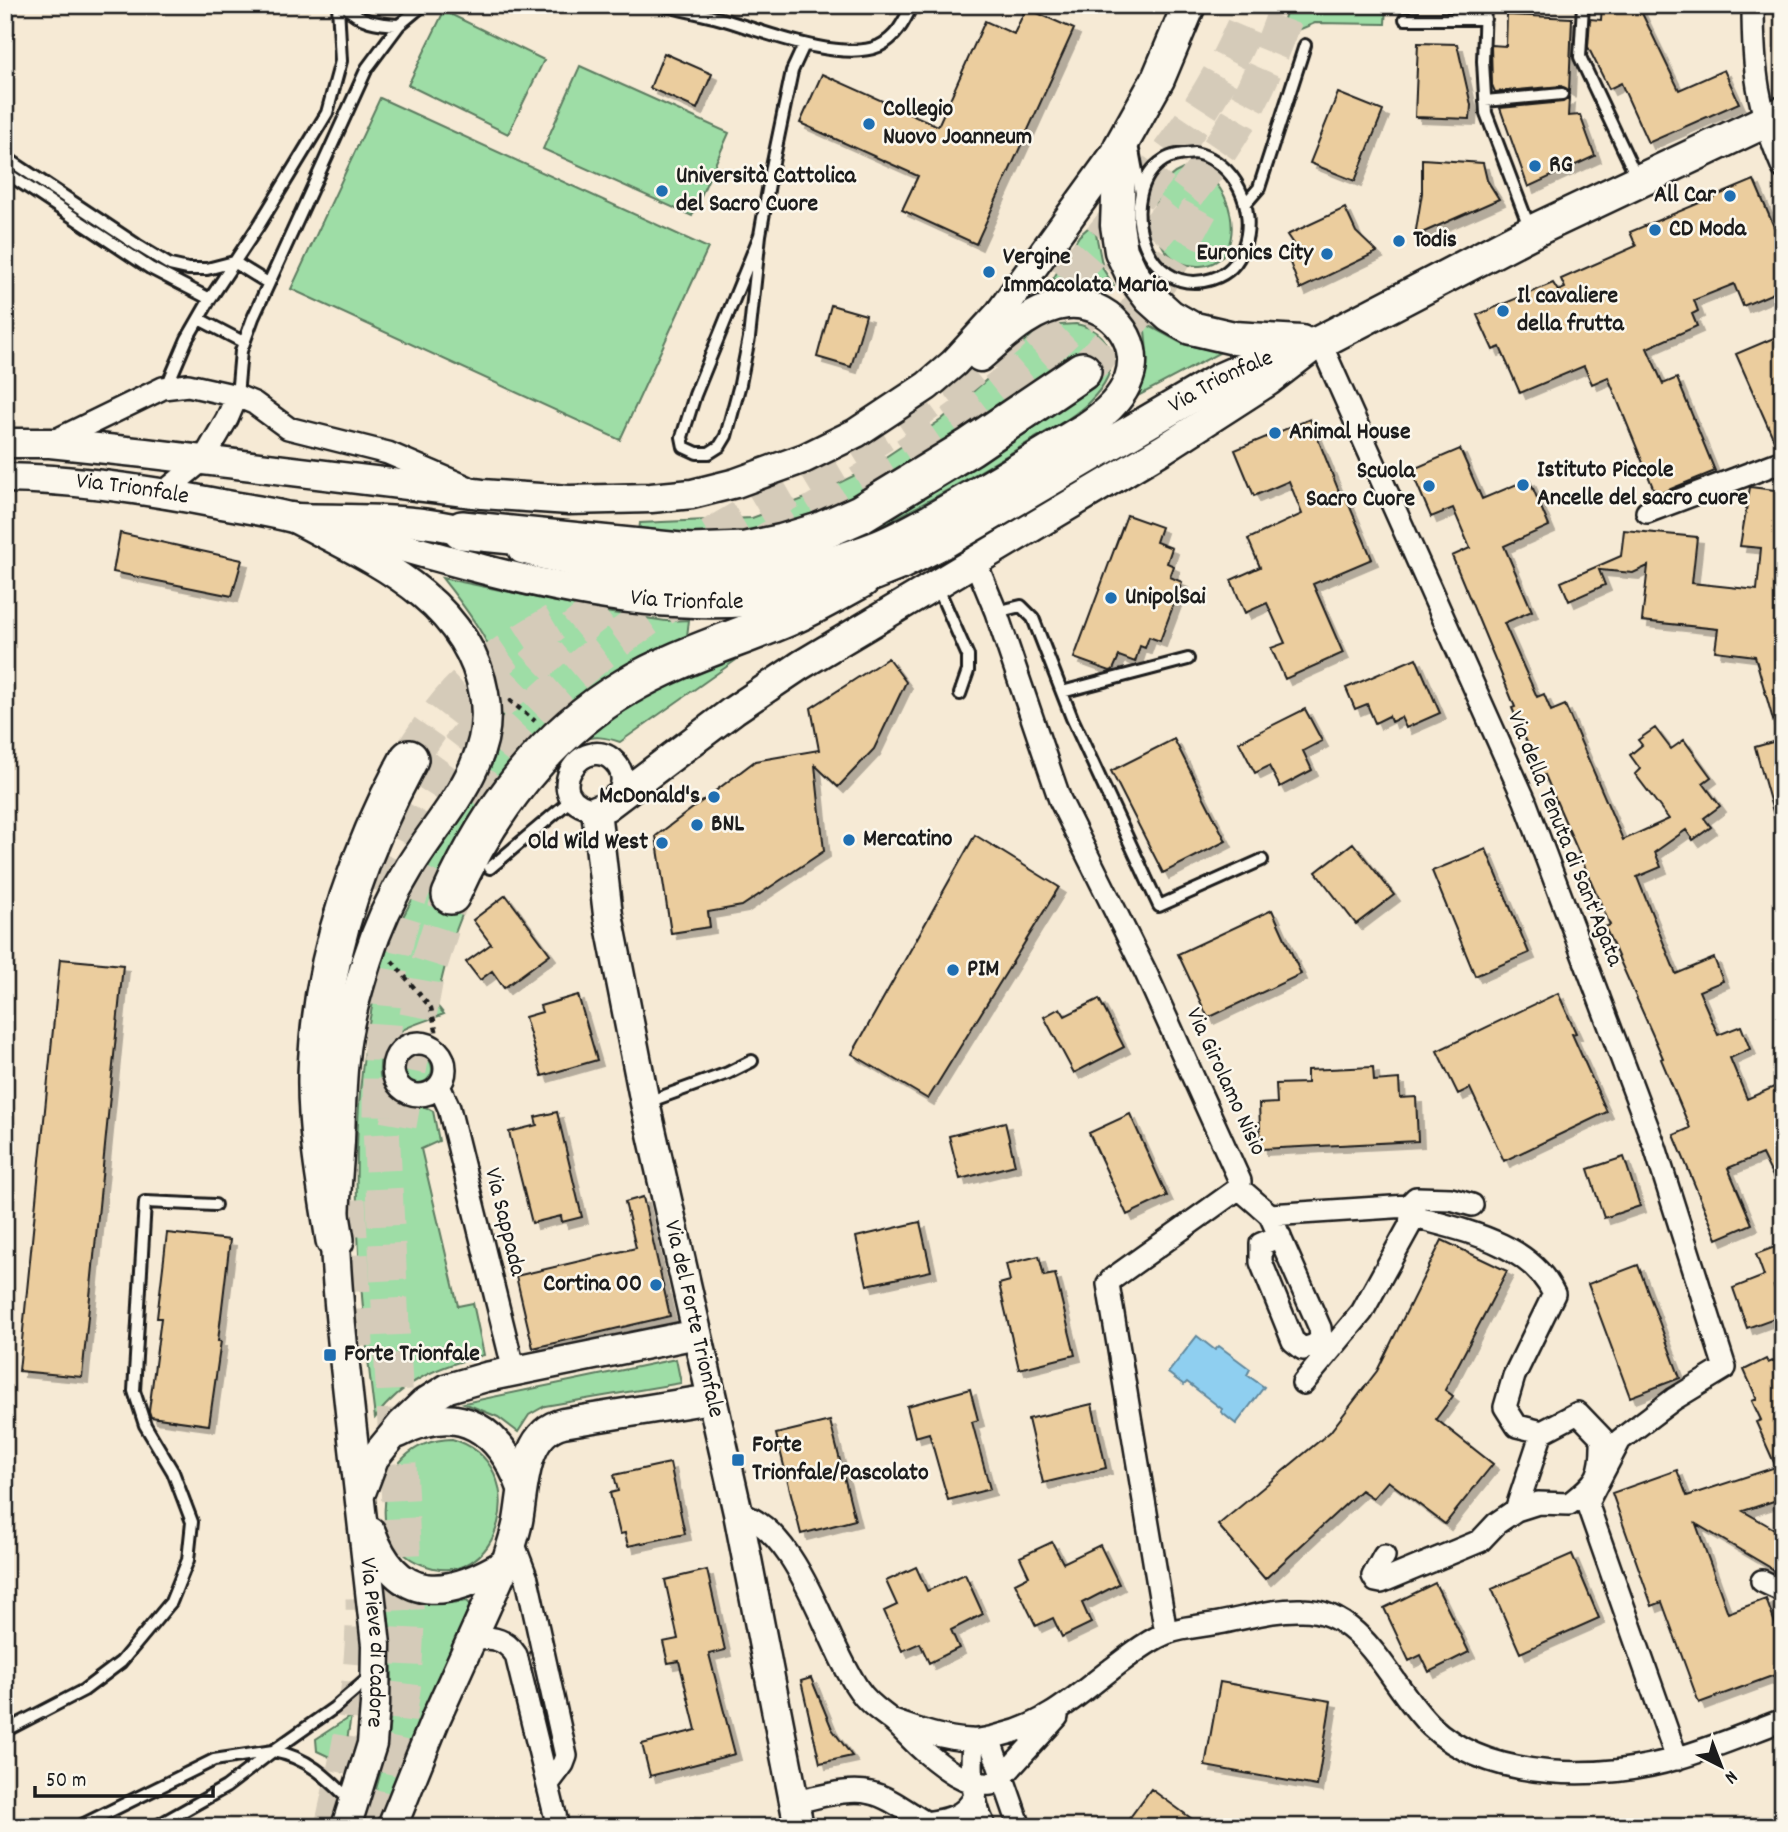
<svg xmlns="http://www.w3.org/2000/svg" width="1788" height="1832" font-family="Dekko,sans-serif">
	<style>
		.green { fill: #9edda6; stroke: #5d7c61; stroke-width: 2 }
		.water { fill: #8fcff0; stroke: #61879b; stroke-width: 2 }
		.building { fill: #ebcd9e; stroke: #1c1c1c; stroke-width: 2; filter: url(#shadow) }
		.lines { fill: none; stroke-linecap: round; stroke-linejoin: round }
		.highway-tunnel { stroke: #d5cbb9; stroke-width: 37; stroke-dasharray: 37 18; stroke-linecap: butt }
		.lane-casing { stroke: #1c1c1c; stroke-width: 16 }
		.street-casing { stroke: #1c1c1c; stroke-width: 26 }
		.secondary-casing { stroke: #1c1c1c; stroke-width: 33 }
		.primary-casing { stroke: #1c1c1c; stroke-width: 37 }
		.highway-casing { stroke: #1c1c1c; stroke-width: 42 }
		.path { stroke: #1c1c1c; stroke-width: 4.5; stroke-dasharray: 5 5; stroke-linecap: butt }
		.lane { stroke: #fbf7ec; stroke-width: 10 }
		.street { stroke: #fbf7ec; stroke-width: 21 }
		.secondary { stroke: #fbf7ec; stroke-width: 28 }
		.primary { stroke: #fbf7ec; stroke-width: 32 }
		.highway { stroke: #fbf7ec; stroke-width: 37 }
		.poi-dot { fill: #1f6fb2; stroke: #fbf7ec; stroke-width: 2.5 }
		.labels { text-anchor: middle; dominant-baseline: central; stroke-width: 5; stroke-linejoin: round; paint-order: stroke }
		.poi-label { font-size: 24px; font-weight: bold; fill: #1c1c1c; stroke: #fbf7ec; text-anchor: start }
		.street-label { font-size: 24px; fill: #1c1c1c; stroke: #fbf7ec }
	</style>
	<defs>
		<filter id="shadow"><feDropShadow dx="6" dy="6" stdDeviation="0" flood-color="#0004"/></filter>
	</defs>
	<rect width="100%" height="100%" fill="#f6ead5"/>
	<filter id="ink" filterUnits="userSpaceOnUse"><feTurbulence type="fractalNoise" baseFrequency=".0143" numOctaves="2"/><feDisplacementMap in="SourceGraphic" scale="14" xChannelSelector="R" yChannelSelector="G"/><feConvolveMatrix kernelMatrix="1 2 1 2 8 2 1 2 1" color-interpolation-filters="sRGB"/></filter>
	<g filter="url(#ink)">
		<path class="green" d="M1289,5H1386L1385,24L1315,23L1291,33L1273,48Z
			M444,11L544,60L508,134L408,85Z
			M580,66L729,133L692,216L543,149Z
			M380,98L708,248L620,440L291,289Z
			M1183,169C1234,165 1253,263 1200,266C1148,269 1138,186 1183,169Z
			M1089,227L1096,234L1103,269L1114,286L1112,289L1083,282L1069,283L1053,279L1079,236Z
			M1144,323L1183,344L1221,352L1136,397C1150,368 1148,354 1144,323Z
			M1076,324C1091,327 1104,334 1109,349C1117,368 1103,388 1090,401C1073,419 1048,430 1027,443C980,472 932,500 882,525L879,520L833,514L713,543L639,533L640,523L752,518L814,495L866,470L941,420L993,374L1024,342L1036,334L1059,325Z
			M442,578L605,612L666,621L689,620L687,636L641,656L615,672L544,728L467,902L450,946L438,994L433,1001L444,1014C410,1027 377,1031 380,1075C381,1085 387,1097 396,1102C403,1105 411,1103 418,1104C423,1105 428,1109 433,1111L439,1141L421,1149L458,1306L473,1303L484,1355C440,1366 403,1380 375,1418C356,1270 341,1093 387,949C391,936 400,923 406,911C416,893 424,873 436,855C470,802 499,777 503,709C505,657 472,616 442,578Z
			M763,641L620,742C605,737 594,735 579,741L603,712Z
			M404 1069a14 14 0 1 1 28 0a14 14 0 1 1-28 0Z
			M676,1359L681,1383L545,1406L529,1415L518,1432L498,1417L464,1403Z
			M452,1439C537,1463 500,1597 421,1564C408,1559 397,1549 390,1537C385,1527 384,1516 385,1505C386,1466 412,1440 452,1439Z
			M385,1585C416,1603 431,1607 467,1601L470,1604C441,1679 407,1752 378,1827H364C372,1801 382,1774 386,1748C396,1695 392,1639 385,1585Z
			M351,1716L342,1771L332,1758L317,1751L316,1739Z"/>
		<path class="water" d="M1197,1336L1215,1350L1219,1346L1250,1369L1247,1375L1264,1387L1236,1424L1221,1412L1222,1409L1187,1382L1184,1385L1168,1373Z"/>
		<path class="building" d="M1602,5H1638L1679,90L1724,70L1739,103L1648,143L1621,83L1609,89L1588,47L1590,19L1601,20Z
			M1026,8L1074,29L976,244L902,210L918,176L800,123L822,74L938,126L985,21L1014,34Z
			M1507,15L1572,18L1569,91L1561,86L1495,92L1492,85L1491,45L1506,46Z
			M1418,43L1457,44L1471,105L1470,119L1415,117Z
			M664,53L712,74L697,109L650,88Z
			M1338,93L1383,111L1355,181L1310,163Z
			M1569,98L1568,116L1580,115L1595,156L1528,187L1500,108L1563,102Z
			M1422,159L1483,163L1487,180L1499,199L1415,236L1422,193Z
			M1754,180L1783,248V289L1743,306L1734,284L1694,300L1698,311L1692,314L1697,326L1647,348L1663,384L1677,378L1715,471L1656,495L1608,377L1592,384L1584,366L1520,393L1500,347L1493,350L1477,315L1553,283L1558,291L1565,288L1561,279L1636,246L1630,232Z
			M1345,208L1356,232L1377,252L1300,289L1289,260L1300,254L1287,235Z
			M831,305L866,315L851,367L817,357Z
			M1783,334V448L1778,449L1736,354Z
			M1310,419L1340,494L1344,493L1372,559L1313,584L1343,653L1285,679L1271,648L1285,643L1267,603L1245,613L1231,580L1260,567L1248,539L1302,514L1289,481L1254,496L1235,450Z
			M1460,449L1482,499L1529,479L1549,526L1504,546L1532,611L1504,623L1537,697L1544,694L1551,711L1565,705L1623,840L1669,819L1635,774L1640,769L1630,755L1642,745L1638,740L1655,728L1671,749L1684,740L1711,777L1703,783L1720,806L1704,818L1711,827L1693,840L1686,830L1655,852L1661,867L1637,877L1676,974L1714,958L1723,981L1699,991L1718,1035L1741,1026L1750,1049L1730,1058L1747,1099L1783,1083V1197L1762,1154L1728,1168L1752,1224L1717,1239L1674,1135L1690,1128L1661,1059L1663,1058L1605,927L1610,925L1545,775L1542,777L1512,708L1515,707L1452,556L1470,548L1453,508L1431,517L1411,470Z
			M1750,487L1783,491V733L1777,734L1755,656L1715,651L1718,629L1642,621L1648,566L1633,573L1599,570L1605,585L1569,601L1561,582L1621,556L1624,530L1697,537L1692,583L1757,590L1761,548L1740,546Z
			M1127,515L1161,527L1156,542L1172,548L1167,563L1174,566L1170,577L1182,582L1160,641L1149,637L1145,648L1140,646L1135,662L1119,656L1113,670L1110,671L1074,658Z
			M120,533L242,560L232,596L113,572Z
			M888,658L906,682L874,749L838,787L815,765L824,851L742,906L708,912L710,927L671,933L656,836L755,761L819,750L811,708Z
			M1416,658L1440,713L1406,728L1401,717L1391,722L1389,716L1375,723L1367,704L1355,709L1346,688Z
			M1305,709L1322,741L1303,751L1312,770L1280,787L1269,766L1255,773L1239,742Z
			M1174,739L1226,841L1163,873L1111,771Z
			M1783,739V826H1777L1755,747Z
			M975,835L1059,887L928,1099L852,1054Z
			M1353,843L1394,895L1356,924L1316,872Z
			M1486,849L1529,953L1475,976L1432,871Z
			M506,895L550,954L504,988L492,971L480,980L466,962L491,944L473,920Z
			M1272,910L1301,974L1208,1018L1178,954Z
			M60,959L123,965L82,1377L19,1371Z
			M1558,993L1576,1033L1572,1034L1607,1112L1504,1161L1470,1088L1458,1094L1437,1051Z
			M578,995L597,1060L542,1076L525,1017L542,1012L540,1006Z
			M1099,999L1124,1047L1074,1073L1044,1017L1060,1008L1065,1016Z
			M1373,1067L1374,1081L1399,1079L1400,1098L1416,1097L1418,1141L1261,1149L1259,1104L1277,1103L1276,1084L1307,1083V1070Z
			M557,1112L582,1217L562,1222L561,1216L532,1223L509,1132L537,1125L535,1117Z
			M1130,1114L1167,1196L1127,1215L1089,1133Z
			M1005,1122L1015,1165L960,1179L949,1136Z
			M1624,1157L1640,1206L1604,1218L1588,1169Z
			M643,1197L670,1316L533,1348L516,1276L636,1248L625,1202Z
			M920,1222L931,1271L867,1285L856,1237Z
			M167,1233L230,1240L218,1341H221L209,1425L151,1417L149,1411L161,1318H157Z
			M1442,1240L1507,1271L1445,1390L1453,1396L1436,1419L1493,1464L1445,1524L1388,1481L1373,1498L1361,1490L1265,1579L1218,1525L1330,1432L1377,1371Z
			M1783,1244V1283L1774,1286L1783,1315L1747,1328L1733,1288L1764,1276L1756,1254Z
			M1039,1256L1044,1276L1055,1274L1075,1355L1019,1369L999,1284L1010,1281L1006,1264Z
			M1638,1265L1680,1378L1630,1397L1588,1284Z
			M1783,1357V1498L1743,1511L1783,1534V1575L1696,1524L1728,1613L1766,1599L1783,1645V1672L1699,1703L1662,1602L1652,1606L1612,1493L1677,1470L1687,1496L1776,1467L1756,1422L1761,1420L1752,1401L1757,1399L1744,1370L1766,1359L1768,1363Z
			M970,1389L978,1420L972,1422L990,1489L948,1500L929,1433L915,1437L907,1406Z
			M1092,1404L1106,1468L1043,1483L1028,1419Z
			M830,1421L855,1520L801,1534L776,1434Z
			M670,1463L685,1534L628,1546L625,1533L620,1534L610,1493L618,1491L614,1475Z
			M1052,1542L1063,1563L1100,1545L1119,1584L1082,1603L1091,1623L1062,1637L1053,1618L1036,1626L1015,1583L1029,1576L1020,1557Z
			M1572,1554L1599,1618L1520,1653L1492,1589Z
			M916,1567L927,1591L965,1574L983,1614L951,1630L959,1648L929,1663L920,1643L902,1651L884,1611L897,1605L886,1581Z
			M707,1570L725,1650L709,1654L735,1754L650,1776L642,1744L696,1730L679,1661L668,1663L663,1642L678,1639L665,1580Z
			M1435,1583L1469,1652L1429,1672L1421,1655L1409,1661L1384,1608Z
			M811,1678L832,1729L852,1756L820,1763L801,1681Z
			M1220,1682L1331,1701L1317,1786L1205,1766Z
			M1151,1789L1203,1827H1123Z"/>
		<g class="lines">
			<path class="highway-tunnel" d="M1082,371C1143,317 1168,267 1206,197
				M766,542C835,499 907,458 972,410C1041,359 1100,298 1155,233C1188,193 1220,154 1245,108C1263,75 1276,40 1289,5
				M409,759C424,737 439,713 457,694C488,662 525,640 562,618
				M465,797C520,707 608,642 696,586
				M362,944C401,786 515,668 644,577C669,559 698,545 724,529C797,486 871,445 938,395C1010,341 1071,277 1127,208C1178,146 1225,81 1253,5
				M398,1125L425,978L451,895
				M347,1200L356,1362
				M333,1827C350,1752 366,1675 364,1598
				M374,1827L397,1727L403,1681L406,1624L381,1127C381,1048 381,967 410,893C416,878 425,864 432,849"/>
			<defs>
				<path id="lane" d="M344,5C360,22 377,24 399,25
					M663,5C682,10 702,14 721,19C760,30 840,63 879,46C896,38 904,22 912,5
					M1485,5L1483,61L1486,113L1530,229
					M1583,5L1580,57L1637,178
					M1405,19H1485
					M1485,101L1562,94
					M1133,150L1141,193
					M1195,153C1235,161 1257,209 1244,246C1239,262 1228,274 1212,279C1142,301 1114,191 1164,160C1173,154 1185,154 1195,153Z
					M5,157L137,245L170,265L188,269H207L234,262L268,283
					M5,172L150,268L210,299
					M1246,203L1259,188L1305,45
					M760,235L695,395L682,437L684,447L697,453H709L720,446L726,436L740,384L749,338L760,235L772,167L792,71L804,45
					M199,319L243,342
					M167,386L187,339L210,299L259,225L327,113L341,61L338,5
					M237,396L241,351L253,318L367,68L399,25L423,5
					M937,586L968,656V671L960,694
					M996,612L1021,606L1033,618L1072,718L1159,906L1262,860
					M1062,692L1188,659
					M490,868L572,799
					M645,1103L728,1073L752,1061
					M5,1731L84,1690L121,1662L171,1602L188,1560L192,1522L173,1472L145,1425L134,1391L145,1202L215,1205
					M350,1800C327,1777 307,1757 273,1751L334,1708L371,1676
					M78,1827L214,1760L273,1751L226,1787L155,1827"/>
				<path id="street" d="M1753,5C1753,70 1757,107 1783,168
					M1320,342L1525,801L1655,1147L1725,1368L1674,1399L1620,1440L1587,1503L1677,1759
					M50,443L163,388L188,385L237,396L254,403L288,428L388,453L467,487
					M164,492L203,460L227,419L237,396
					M1647,512L1783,461
					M975,561L996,612L1060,800L1146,973L1240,1181V1186L1235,1191L1112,1279L1108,1284L1166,1633
					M596,810C533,800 588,724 618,766C625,776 622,786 618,797
					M393 1069a26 26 0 1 1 52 0a26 26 0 1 1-52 0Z
					M439,1086L449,1108L514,1371
					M1239,1188L1270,1215L1408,1206L1411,1216L1410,1225L1362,1312L1303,1383
					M1408,1206L1416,1198L1451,1199L1472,1205
					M1270,1215L1320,1328L1321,1338L1315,1345L1303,1349L1293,1341L1261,1262V1244L1280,1236
					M1516,1510L1542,1432
					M738,1513C801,1531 824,1641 859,1690C868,1704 882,1712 894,1722C905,1732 914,1743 925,1752C943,1767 966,1786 991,1784L1003,1776L1057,1717
					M513,1542L527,1579L566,1756L563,1764L548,1784
					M1384,1556L1373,1576L1376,1581L1381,1582L1480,1541L1497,1523L1516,1510L1538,1503L1569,1504C1598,1481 1603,1476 1602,1438L1578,1413L1542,1432L1517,1426L1505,1407L1514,1376L1554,1294C1530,1242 1461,1230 1411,1216
					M1762,1581L1783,1591
					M470,1643C487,1634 505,1638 516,1655L558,1827
					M893,1721C918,1730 944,1739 970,1740C980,1741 991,1738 1001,1735C1045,1725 1074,1698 1109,1671C1125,1659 1148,1640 1167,1633C1182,1627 1202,1626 1219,1623C1246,1618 1275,1609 1302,1610C1365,1610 1391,1688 1431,1726C1490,1782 1605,1781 1678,1758C1713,1748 1748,1733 1783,1720
					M989,1738L1020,1827
					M973,1741C971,1770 971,1800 985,1827
					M794,1802C817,1798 847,1787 871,1793C893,1798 913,1817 934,1827
					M925,1823C947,1820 965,1817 975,1796"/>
				<g id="secondary">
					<path d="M5,443H50L145,453L482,494L569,500L651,498L692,494L736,483L805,458L856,433L927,386L954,363L999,314L1120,147"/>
					<path id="s1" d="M5,478C78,479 150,490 221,504C245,508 270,512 293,518C443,555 593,613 750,602C776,600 802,593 828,587"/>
					<path id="s2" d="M292,517C369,558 467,597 484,694C497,763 442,814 409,868C391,897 377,928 367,960C357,992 347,1025 344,1059C341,1086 341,1113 340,1141C338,1174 334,1209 335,1242C337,1299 344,1356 350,1412C359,1490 367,1567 376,1645L375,1704L372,1744L346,1827"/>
					<path d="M298,518C355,520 426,516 480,536"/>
					<path d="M522,549C639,582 763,591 878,545C910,532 938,514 968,497C1008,474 1047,450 1087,426C1105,414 1122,399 1129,378C1143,339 1107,300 1067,304C1034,307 1004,336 980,357"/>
					<path d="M399,1433C460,1400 500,1430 522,1488"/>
					<path d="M362,1490L374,1458L402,1424L424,1403L448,1388L486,1377L697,1334"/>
					<path d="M371,1532C398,1606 448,1598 506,1563"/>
					<path d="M392,1827L436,1718L506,1563C510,1549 515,1536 518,1521C524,1489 523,1432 563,1423L711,1399"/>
					<path d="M799,1827L738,1513L645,1103L608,915L596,810L607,806L734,710L801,665L1165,448L1269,381L1312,348"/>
				</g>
				<g id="primary">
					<path d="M1189,5L1158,79L1120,147L1117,225L1121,251L1133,276L1150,298L1170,316L1191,328L1234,338L1301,342"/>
					<path id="s3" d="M861,579L901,563L945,541L1219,380L1260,362L1320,342L1531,232L1783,113"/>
				</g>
				<path id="highway" d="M462,530L690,553L745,551L783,543L819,532L860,514L970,447L1082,371
					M451,895C488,812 546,734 626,687C676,657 732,641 786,618C812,607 837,592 861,579
					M335,1240C326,1185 316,1130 317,1075C320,962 356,857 409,759"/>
			</defs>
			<use href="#lane" class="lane-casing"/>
			<use href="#street" class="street-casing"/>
			<use href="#secondary" class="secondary-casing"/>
			<use href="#primary" class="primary-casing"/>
			<use href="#highway" class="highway-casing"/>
			<path class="path" d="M509,700L535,721
				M392,961L431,1008L436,1030L437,1050"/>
			<use href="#lane" class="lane"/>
			<use href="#street" class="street"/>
			<use href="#secondary" class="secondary"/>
			<use href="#primary" class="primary"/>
			<use href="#highway" class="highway"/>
		</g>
	</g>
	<g class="poi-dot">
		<circle cx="869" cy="124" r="7"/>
		<circle cx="1535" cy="166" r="7"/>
		<circle cx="662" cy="191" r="7"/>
		<circle cx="1730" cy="196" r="7"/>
		<circle cx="1655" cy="230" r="7"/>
		<circle cx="1399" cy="241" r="7"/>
		<circle cx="1327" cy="254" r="7"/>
		<circle cx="989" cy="272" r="7"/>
		<circle cx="1503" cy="311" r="7"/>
		<circle cx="1275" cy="433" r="7"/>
		<circle cx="1523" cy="485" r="7"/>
		<circle cx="1429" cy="486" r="7"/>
		<circle cx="1111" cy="598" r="7"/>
		<circle cx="714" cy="797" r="7"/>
		<circle cx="697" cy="825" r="7"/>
		<circle cx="849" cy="840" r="7"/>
		<circle cx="662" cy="843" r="7"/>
		<circle cx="953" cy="970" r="7"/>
		<circle cx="656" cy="1285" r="7"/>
		<rect x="323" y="1348" width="14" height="14" rx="3.5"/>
		<rect x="731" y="1453" width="14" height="14" rx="3.5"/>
	</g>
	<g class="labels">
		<g class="poi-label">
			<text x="883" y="110">Collegio<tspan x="883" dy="28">Nuovo Joanneum</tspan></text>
			<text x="1549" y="166">RG</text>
			<text x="676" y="177">Università Cattolica<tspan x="676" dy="28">del Sacro Cuore</tspan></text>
			<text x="1716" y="196" text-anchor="end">All Car</text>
			<text x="1669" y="230">CD Moda</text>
			<text x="1413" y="241">Todis</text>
			<text x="1313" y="254" text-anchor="end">Euronics City</text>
			<text x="1003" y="258">Vergine<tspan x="1003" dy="28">Immacolata Maria</tspan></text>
			<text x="1517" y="297">Il cavaliere<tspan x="1517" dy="28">della frutta</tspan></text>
			<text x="1289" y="433">Animal House</text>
			<text x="1537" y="471">Istituto Piccole<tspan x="1537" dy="28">Ancelle del sacro cuore</tspan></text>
			<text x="1415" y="472" text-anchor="end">Scuola<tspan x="1415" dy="28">Sacro Cuore</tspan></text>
			<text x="1125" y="598">UnipolSai</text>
			<text x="700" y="797" text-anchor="end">McDonald's</text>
			<text x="711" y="825">BNL</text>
			<text x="863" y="840">Mercatino</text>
			<text x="648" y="843" text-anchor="end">Old Wild West</text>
			<text x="967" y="970">PIM</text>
			<text x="642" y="1285" text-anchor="end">Cortina 00</text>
			<text x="344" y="1355">Forte Trionfale</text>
			<text x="752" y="1446">Forte<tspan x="752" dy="28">Trionfale/Pascolato</tspan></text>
		</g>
		<g class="street-label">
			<text stroke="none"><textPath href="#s3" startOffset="411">Via Trionfale</textPath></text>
			<text stroke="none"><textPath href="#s1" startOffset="128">Via Trionfale</textPath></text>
			<text stroke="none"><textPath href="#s1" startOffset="695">Via Trionfale</textPath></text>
			<text transform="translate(1564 839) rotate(68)">Via della Tenuta di Sant'Agata</text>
			<text transform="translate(1225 1082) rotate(65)">Via Girolamo Nisio</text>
			<text transform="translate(504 1222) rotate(76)">Via Sappada</text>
			<text transform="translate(693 1319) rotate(77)">Via del Forte Trionfale</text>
			<text stroke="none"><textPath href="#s2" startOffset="1256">Via Pieve di Cadore</textPath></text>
		</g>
	</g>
	<rect width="1788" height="1832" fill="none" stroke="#fbf7ec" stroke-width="28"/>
	<rect x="14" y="14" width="1760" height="1804" fill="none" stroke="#1c1c1c" stroke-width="2.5" filter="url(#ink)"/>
	<g transform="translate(1721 1766) rotate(138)" stroke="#fbf7ec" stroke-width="5" paint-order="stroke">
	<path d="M0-5L12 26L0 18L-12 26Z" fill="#1c1c1c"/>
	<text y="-10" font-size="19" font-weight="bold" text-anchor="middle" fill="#1c1c1c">N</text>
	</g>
	<path d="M35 1786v10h178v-10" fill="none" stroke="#1c1c1c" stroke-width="3.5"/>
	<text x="46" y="1786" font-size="21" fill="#1c1c1c" stroke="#fbf7ec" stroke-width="5" paint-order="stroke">50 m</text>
</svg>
